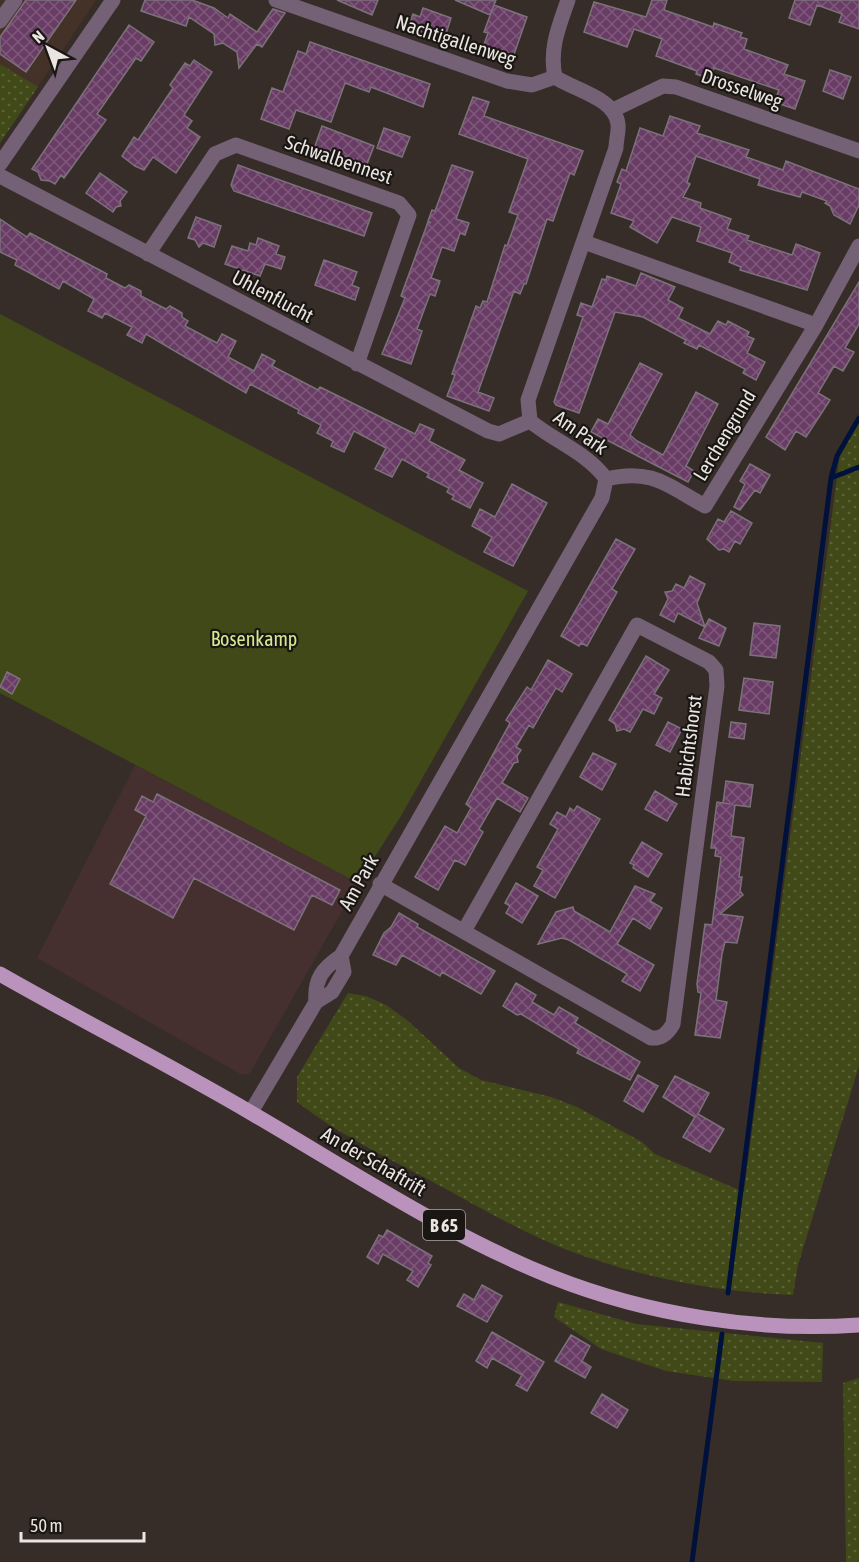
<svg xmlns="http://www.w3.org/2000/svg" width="859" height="1562" font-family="'Asap Condensed',sans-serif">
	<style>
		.commercial { fill: #45302f }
		.medical { fill: #443229 }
		.grass { fill: url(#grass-dots) }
		.garden { fill: #404917 }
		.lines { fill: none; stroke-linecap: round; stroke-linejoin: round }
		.stream { stroke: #00113b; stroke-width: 5 }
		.building { fill: url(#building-cross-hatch); stroke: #7b727a; stroke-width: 1.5 }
		.minor { stroke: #756176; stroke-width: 15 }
		.primary { stroke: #ba93bc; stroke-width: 15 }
		.labels { text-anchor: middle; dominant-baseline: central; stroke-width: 4.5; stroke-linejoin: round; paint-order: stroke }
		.shield { fill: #1a1614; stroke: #aca7a4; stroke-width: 1.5 }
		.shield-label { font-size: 18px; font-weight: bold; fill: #ebe5e1 }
		.street-label { font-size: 20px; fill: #ebe5e1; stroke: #1a1614 }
		.park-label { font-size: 20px; fill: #d6e98d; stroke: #1a1614 }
	</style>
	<defs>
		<pattern id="grass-dots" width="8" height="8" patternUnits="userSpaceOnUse" patternTransform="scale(1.5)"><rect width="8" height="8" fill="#404917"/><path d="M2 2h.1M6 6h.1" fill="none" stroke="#5c6338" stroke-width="1.8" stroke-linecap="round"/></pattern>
		<pattern id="building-cross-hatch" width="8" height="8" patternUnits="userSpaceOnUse" patternTransform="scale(1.5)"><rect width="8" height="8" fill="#693c65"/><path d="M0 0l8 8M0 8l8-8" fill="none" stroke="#7f587b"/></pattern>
	</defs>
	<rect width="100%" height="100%" fill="#362d28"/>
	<path class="commercial" d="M135,765L358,883L250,1073L242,1075L37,958Z"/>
	<path class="medical" d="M0,0H96L0,143Z"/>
	<path class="grass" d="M0,64L38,87L0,143Z
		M859,416V1066L798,1265L793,1295C716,1292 643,1278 570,1251C522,1233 476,1205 431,1181C386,1157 338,1134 297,1102V1077L348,993L366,996L386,1005L407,1020L459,1068L481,1080L551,1097L577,1107L642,1142L655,1154L744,1192L841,446Z
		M558,1302L636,1324L823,1343L822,1382L734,1381L666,1371L601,1349L554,1317Z
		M859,1378V1562H846L843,1383Z"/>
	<path class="garden" d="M0,314L528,591L401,816L358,883L0,693Z"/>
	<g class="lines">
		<path class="stream" d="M831,478L859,467
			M728,1293L831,478L837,456L859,418
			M692,1562L722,1334"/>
	</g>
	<path class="building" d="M26,0H76L26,72L0,54V37Z
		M145,0H192L214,8L228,18L230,14L257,32L273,9L285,13L262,47L257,44L239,68L237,52L223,43L215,45L214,34L189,17L186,26L141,11Z
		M337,0H378L372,15Z
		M455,0H496L490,15Z
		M652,0H667L664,10L713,27L714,23L742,33L740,37L747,39L744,49L788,65L784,74L805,81L795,109L774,102L779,90L714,68L710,79L696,74L697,71L656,56L662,39L634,29L627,47L584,32L594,2L646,17Z
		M795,0H859V29L839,22L842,14L817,5L810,25L789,18Z
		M494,5L527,17L511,63L481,53L488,33L484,32Z
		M423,8L451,18L444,40L408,27L413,14L420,17Z
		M129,25L154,42L141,61L136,58L97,114L106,120L64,178L61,175L55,184L50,181L41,180L38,172L32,169Z
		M310,42L430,84L423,107L371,87L369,92L345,83L331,122L296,110L289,129L261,119L272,88L283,92L298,51L306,54Z
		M194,60L212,72L184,115L192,121L187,128L200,137L176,173L153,157L144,170L135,166L122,156L134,137L138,140L173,88L170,85L185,63L190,66Z
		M830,70L851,77L843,99L823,91Z
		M473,97L489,102L484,116L583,151L574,175L570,173L553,221L547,219L526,284H524L520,294L514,291L478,392L494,398L489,411L447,396L455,375L452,374L476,306L480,308L483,301L487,302L505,245L507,246L518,215L509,212L528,159L459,134Z
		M670,116L700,126L697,133L749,150L746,157L783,170L786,161L859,189V205L850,224L834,215L830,206L825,203L827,201L802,192L800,197L774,190L758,185L760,179L696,156L687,182L690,184L683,197L701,203L700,208L731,219L727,229L749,236L747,240L792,255L796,244L820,253L807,290L740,270L741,267L729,262L732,253L697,241L701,227L672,217L657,243L630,227L634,221L611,213L621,184L617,182L622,169L626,171L640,128L663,136Z
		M322,126L374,146L367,164L315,146Z
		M384,128L410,137L402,157L377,148Z
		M238,165L372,213L364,236L234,191L231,185Z
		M452,165L473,172L456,219L469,223L465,235L460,233L454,251L442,247L431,278L440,281L435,296L430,294L417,329L422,331L411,364L382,354L405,298L401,296L428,222L431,223L428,221L432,210L435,211Z
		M100,173L127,192L120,201L121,206L116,207L113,212L86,193Z
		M196,217L221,226L214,247L203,243L199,247L195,240L188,238Z
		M0,219L27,237L30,233L107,274L106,278L125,288L129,285L141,291V296L160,306L166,309L170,306L182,313V317L188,321L185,326L217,343L222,334L236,341L228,357L254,371L262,354L275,361L272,366L318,390L320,387L415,434L420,424L434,430L429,441L465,460L459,470L483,483L470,508L452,499L454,496L447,492L449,488L427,477L429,474L402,459L392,477L375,469L386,448L354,431L344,452L331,446L333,441L317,433L321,425L298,413L299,410L250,384L246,393L146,334L142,343L127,335L132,327L105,313L102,318L88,311L94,299L63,281L59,289L15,265L17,260L0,252Z
		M258,238L279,246L276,254L285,257L281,269L265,264L260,276L225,264L232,246L248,251L250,243L256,245Z
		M324,260L357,272L352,285L359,288L355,300L315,285Z
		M641,273L675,287L668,300L683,308L678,318L710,334L718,321L726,325L728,321L749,332L747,336L754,339L747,353L765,362L756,380L743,373L745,369L699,345L697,349L684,343L686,340L643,317L615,312L579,413L556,405L554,402L583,317L577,315L581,303L592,307L602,279L606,280L607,276L636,286Z
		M859,282V324L845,348L854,352L843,371L834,366L818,393L830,400L806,437L796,431L785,450L766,437Z
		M640,363L662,374L630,435L637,441L663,455L696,392L718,404L686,466L694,471L688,482L591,432L598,419L608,424Z
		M750,464L770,475L760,493L755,490L740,510L734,507L745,484L740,481Z
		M512,484L547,503L513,566L484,552L492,537L472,526L480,509L495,517Z
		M731,511L752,523L740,544L735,541L729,552L724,549L719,550L707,539L718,519L724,522Z
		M616,539L635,549L612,589L617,592L587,646L581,643L579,646L561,636Z
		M690,576L705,584L697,603L705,627L678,613L674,622L660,615L668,599L665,592L672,591L676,584L684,588Z
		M709,619L726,628L719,646L699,638Z
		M754,623L780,626L776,658L750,655Z
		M646,656L669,670L654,694L662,698L654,714L643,709L630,732L624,729L617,731L615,724L609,720Z
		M548,660L572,674L562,692L556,688L533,728L529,725L516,747L521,750L517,756L518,762L514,763L502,783L528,798L520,812L497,798L479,829L483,832L465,865L455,860L438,890L415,877L445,826L457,833L471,808L466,804L510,723L506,720L527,687L531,690Z
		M7,672L20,679L12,694L0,687Z
		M744,678L773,682L769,714L739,710Z
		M668,722L682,729L670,752L656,745Z
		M731,722L746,724L744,739L729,737Z
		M593,753L616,764L602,790L580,777Z
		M726,781L753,785L750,807L735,805L731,836L744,838L739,877H742L740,891L743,895L720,914L743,917L737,943L725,942L722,954L716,1000L727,1002L720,1038L695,1035L701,993L698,992L697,984L705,924L712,925L721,857L715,856L716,848H711L717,802L730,804L723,803Z
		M655,791L677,804L667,821L645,809Z
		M157,794L340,890L332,905L312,895L294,930L194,878L173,918L110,884L146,816L135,810L142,796L153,802Z
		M577,806L600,819L555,898L534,886L543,870L537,867L558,829L550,824L557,812L566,817L570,808L574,811Z
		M642,842L662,854L648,877L633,868L634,865L630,863Z
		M516,883L538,896L522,923L506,913L510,906L505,903Z
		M635,886L655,894L650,901L662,908L650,929L633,918L617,944L654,965L640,991L622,981L627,974L569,940L562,938L538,944L556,912L573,907L574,911L610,932Z
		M399,913L418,924L417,927L495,971L481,994L442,972L440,976L402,955L396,965L373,955L384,933L391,927Z
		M516,983L536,995L532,1002L554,1015L559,1007L578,1018L575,1023L640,1062L630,1080L577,1053L579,1049L521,1014L517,1015L503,1006Z
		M638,1075L658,1086L643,1112L624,1101Z
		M675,1076L709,1093L698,1114L724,1129L710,1152L683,1137L695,1117L663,1097Z
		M387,1230L432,1256L428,1263L431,1265L418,1287L407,1280L413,1271L383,1254L378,1264L367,1257L379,1235L383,1237Z
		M482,1285L502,1296L487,1322L457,1306L464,1294L474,1300Z
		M492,1332L544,1362L527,1391L516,1385L522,1375L492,1358L487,1368L476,1361Z
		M571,1335L590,1346L582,1361L591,1367L585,1378L555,1361Z
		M602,1394L628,1410L617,1428L591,1413Z"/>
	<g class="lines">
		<path class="minor" d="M276,0L507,81L532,85L555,77
			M0,21L15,0
			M613,110L663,86L676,87L859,151
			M0,164L113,0
			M0,176L488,431L499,434L530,421
			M584,242L816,325
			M148,254L215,154L236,145L399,203L409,215L357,364
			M606,479C651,468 667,485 705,506L816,325L859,246
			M380,884L651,1038C662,1039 668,1033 673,1024L717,686L716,670L709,662L637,625L464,931
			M316,1002C314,979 323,968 341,956L602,498L606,479C589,454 554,441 530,421L528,400L616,148C616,140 619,131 618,124C615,98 574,90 555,77C549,49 559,26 568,0
			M251,1112L316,1002L332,992L344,972L341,956"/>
		<path class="primary" d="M0,974C84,1022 170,1065 253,1114C351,1171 447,1235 552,1277C648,1315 757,1332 859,1325"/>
	</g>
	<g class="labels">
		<rect class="shield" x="423" y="1210" width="42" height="30" rx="4.5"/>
		<g class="shield-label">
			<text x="444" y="1225">B 65</text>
		</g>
		<g class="street-label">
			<text transform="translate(456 40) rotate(18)">Nachtigallenweg</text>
			<text transform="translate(742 88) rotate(19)">Drosselweg</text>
			<text transform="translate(339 159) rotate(19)">Schwalbennest</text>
			<text transform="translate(273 296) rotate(28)">Uhlenflucht</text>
			<text transform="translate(581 432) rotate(35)">Am Park</text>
			<text transform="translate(724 435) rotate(-59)">Lerchengrund</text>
			<text transform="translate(688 746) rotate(-83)">Habichtshorst</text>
			<text transform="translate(358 882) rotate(-61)">Am Park</text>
			<text transform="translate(374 1161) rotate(30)">An der Schaftrift</text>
		</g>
		<g class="park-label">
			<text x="254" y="638">Bosenkamp</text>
		</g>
	</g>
	<g transform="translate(48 48) rotate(319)" stroke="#1a1614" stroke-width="4.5" paint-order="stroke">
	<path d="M0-4.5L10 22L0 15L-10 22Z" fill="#ebe5e1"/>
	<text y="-9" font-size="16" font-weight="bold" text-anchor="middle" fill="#ebe5e1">N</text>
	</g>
	<path d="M21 1532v9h123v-9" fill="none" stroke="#ebe5e1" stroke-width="3"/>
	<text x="30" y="1532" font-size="18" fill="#ebe5e1" stroke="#1a1614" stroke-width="4.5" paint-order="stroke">50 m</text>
</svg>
